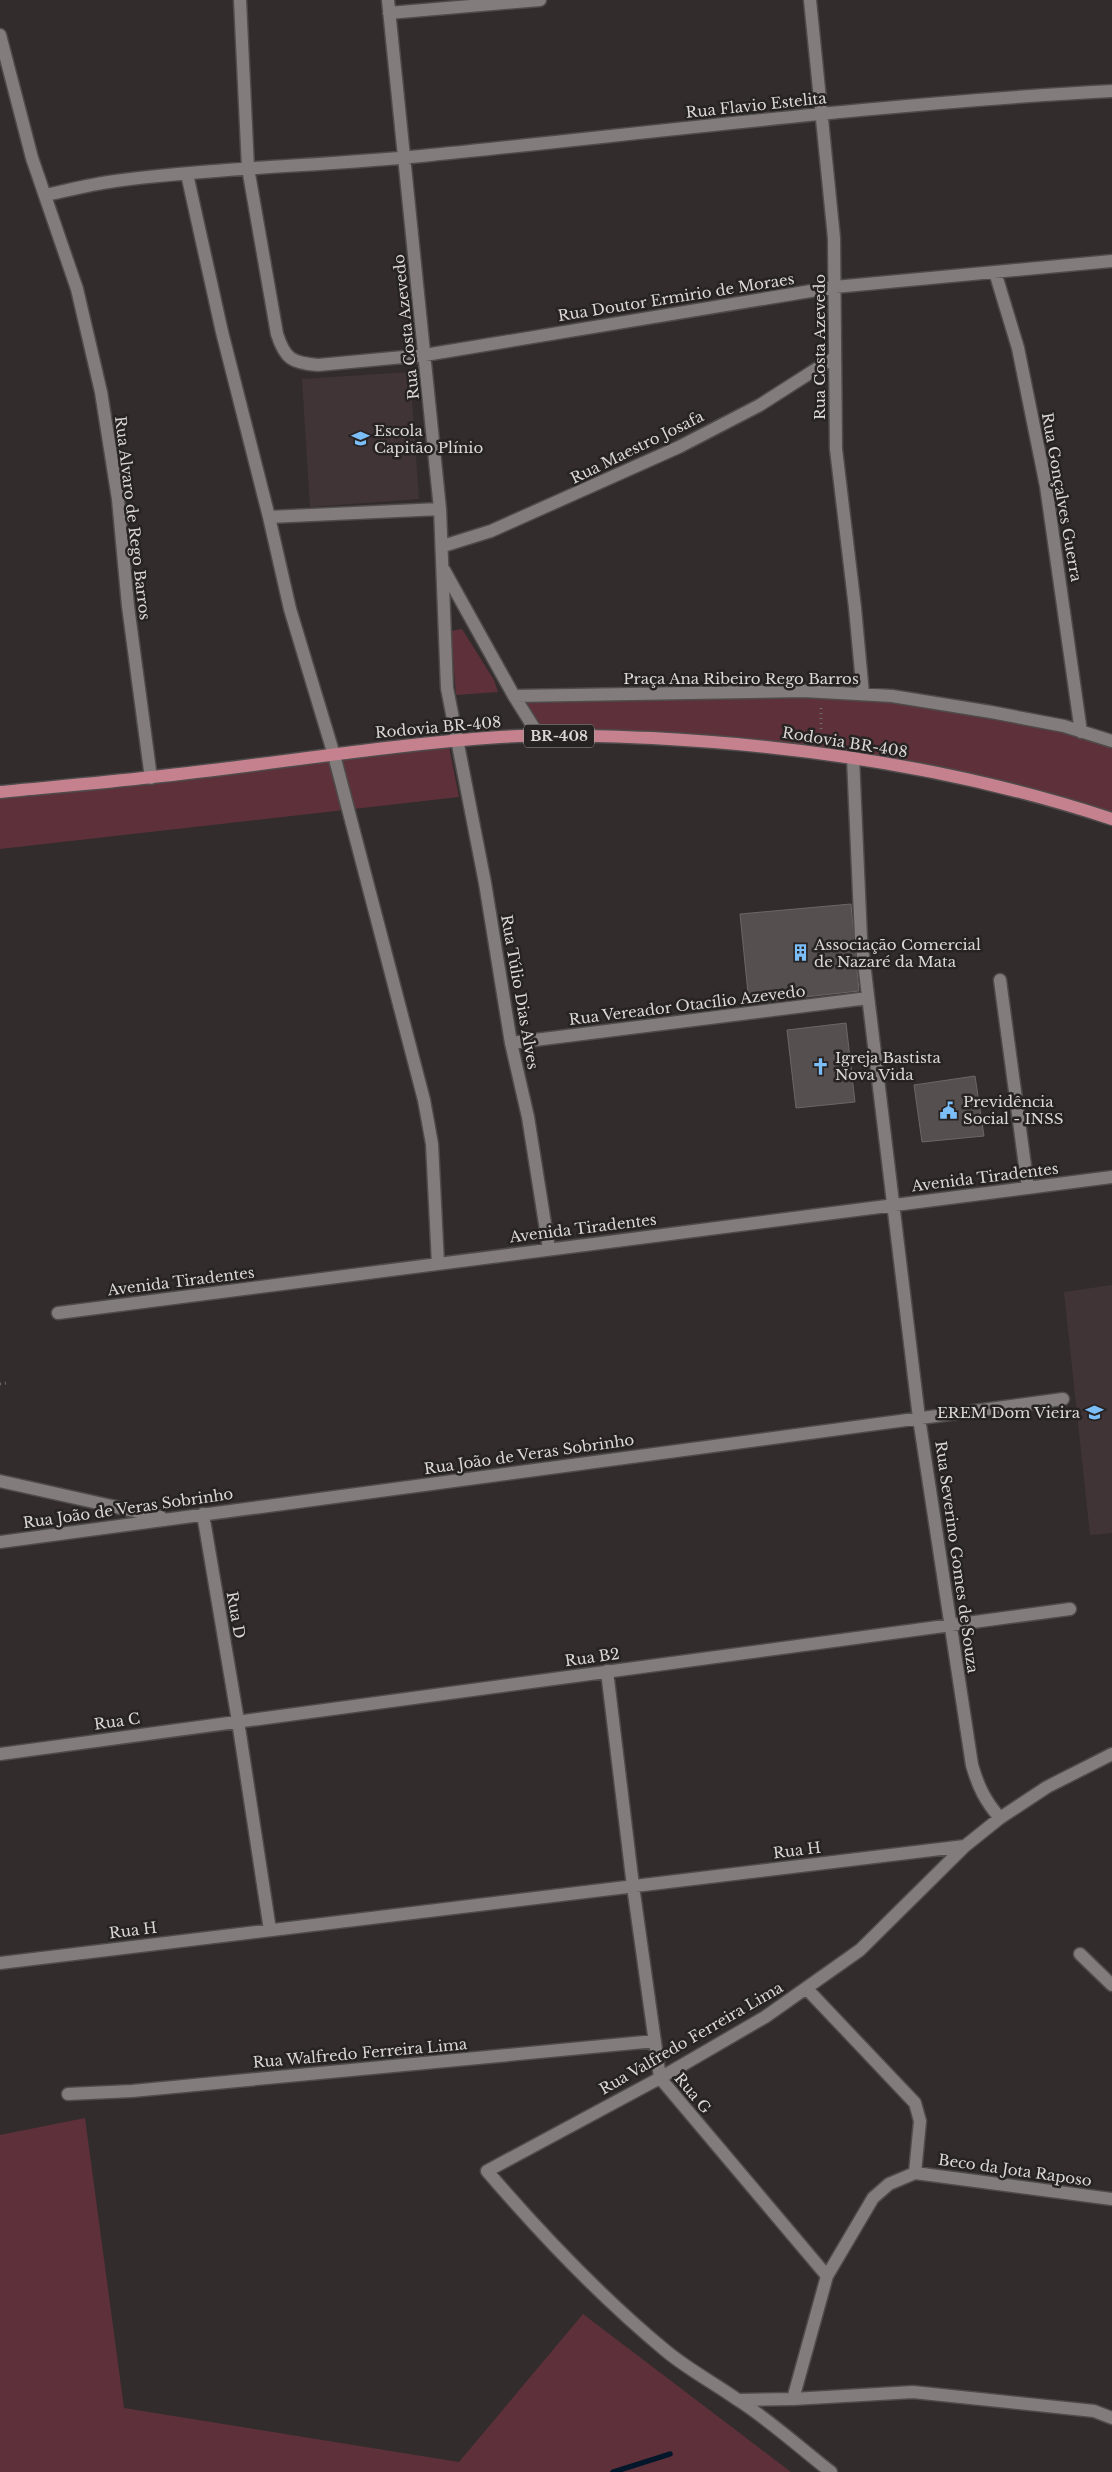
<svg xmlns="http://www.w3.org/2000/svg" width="1112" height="2472" font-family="'Libre Baskerville',serif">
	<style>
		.built { fill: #403436 }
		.green { fill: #5e313a }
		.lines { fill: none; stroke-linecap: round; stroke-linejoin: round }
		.stream { stroke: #021729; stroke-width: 5.5 }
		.building { fill: #554f50; stroke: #6c6666 }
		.minor-casing { stroke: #4f4b4b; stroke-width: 15 }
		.major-casing { stroke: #4f4b4b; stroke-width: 15 }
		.path { stroke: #6d6969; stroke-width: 3; stroke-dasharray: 1 4; stroke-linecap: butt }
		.minor { stroke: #827c7d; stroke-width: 12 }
		.major { stroke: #c6818f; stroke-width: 12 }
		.labels { text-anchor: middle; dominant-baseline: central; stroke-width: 5; stroke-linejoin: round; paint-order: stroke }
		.shield { fill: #282323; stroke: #a5a1a1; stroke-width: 1 }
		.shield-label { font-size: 14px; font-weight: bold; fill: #dad7d7 }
		.street-label { font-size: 15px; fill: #dad7d7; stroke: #282323 }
		.poi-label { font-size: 15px; fill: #dad7d7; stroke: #282323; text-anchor: start }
	</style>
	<rect width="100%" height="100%" fill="#322c2d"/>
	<path class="built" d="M410,372L419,499L310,507L302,379Z
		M1112,1285V1533L1090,1535L1064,1292Z"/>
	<path class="green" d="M462,629L494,680L498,692L456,695L451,631Z
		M514,696H892L1112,741V819L853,758L539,736Z
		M448,742L459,797L0,849V792Z
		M85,2118L124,2408L459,2462L583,2314L791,2472H0V2135Z"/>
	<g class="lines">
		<path class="stream" d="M613,2472L670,2454"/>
	</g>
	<path class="building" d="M851,904L859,991L749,1003L740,914Z
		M846,1023L855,1102L796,1108L787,1030Z
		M975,1076L984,1136L922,1142L914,1085Z"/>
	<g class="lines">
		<defs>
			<path id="minor" d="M240,0L248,168L277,334C285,359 292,363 318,365L425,355L835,287L1112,261
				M388,0L440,509L447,688L485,883L511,1043L528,1117L549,1249
				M810,0L834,238L836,449L855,608L863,694
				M389,13L540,0
				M0,35L32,158L77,289L101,392L118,499L128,606L151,778
				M187,174L222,332L269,517L290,609L334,755L424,1100L432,1144L438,1264
				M46,195C69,190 92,184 115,181C220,167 326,166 431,155C658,132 885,103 1112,91
				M995,272L1018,348L1046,486L1081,732
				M269,517L440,509
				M443,546L491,531L679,447L760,405L835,357
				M444,570L514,696L539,736
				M514,696L804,691L892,696L991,712L1064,726L1112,741
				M853,758L861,938L919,1418L972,1765C978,1786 985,1801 1000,1818
				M1000,980L1028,1188
				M511,1043L868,998
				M58,1313L1112,1177
				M0,1481L161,1517
				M203,1514L238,1721L270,1930
				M0,1542L1063,1399
				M607,1671L633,1886L660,2078L827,2276
				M0,1754L1070,1609
				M1080,1954L1112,1985
				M0,1963L965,1846
				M806,1988L915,2103L920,2121L915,2173
				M68,2094L132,2091L655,2041
				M915,2173L1112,2199
				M793,2399L827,2276L873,2198L889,2184L915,2173
				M739,2400L793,2399L913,2392L1094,2411L1112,2418
				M831,2472C800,2448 771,2421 738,2400C714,2383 689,2370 666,2351C602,2298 541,2234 487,2171L660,2078L765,2017L860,1950L965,1846L1000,1818L1047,1787L1112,1754"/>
			<path id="major" d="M0,792C51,787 101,783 152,777C268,765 383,745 500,737C550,734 601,736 652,738C807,746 964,770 1112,819"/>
		</defs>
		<use href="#minor" class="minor-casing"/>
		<use href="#major" class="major-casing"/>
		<path class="path" d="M821,708V732
			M0,1384L6,1383"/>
		<use href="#minor" class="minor"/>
		<use href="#major" class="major"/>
	</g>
	<defs>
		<symbol id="school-bare" viewBox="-9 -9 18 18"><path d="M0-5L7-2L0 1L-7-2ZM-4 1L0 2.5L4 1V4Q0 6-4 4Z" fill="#7bbef8" stroke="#282323" stroke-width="2.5" paint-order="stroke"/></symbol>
		<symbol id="building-bare" viewBox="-9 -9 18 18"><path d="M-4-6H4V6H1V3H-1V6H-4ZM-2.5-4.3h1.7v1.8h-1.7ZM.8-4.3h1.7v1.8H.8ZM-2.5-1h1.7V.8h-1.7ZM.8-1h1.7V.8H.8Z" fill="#7bbef8" stroke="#282323" stroke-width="2.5" paint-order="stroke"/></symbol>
		<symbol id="church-bare" viewBox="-9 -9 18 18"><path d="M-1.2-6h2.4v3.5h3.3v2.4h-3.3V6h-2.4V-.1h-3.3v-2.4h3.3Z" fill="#7bbef8" stroke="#282323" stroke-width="2.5" paint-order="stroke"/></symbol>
		<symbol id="civic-bare" viewBox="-9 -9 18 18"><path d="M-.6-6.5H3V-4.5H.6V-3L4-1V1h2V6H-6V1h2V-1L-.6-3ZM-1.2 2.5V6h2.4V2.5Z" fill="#7bbef8" stroke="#282323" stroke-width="2.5" paint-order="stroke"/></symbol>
	</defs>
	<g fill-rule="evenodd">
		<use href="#school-bare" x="348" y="426" width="25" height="25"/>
		<use href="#building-bare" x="788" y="940" width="25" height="25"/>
		<use href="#church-bare" x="808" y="1054" width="25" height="25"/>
		<use href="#civic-bare" x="936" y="1098" width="25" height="25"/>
		<use href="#school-bare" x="1082" y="1400" width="25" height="25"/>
	</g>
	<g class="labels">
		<rect class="shield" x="524" y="724.5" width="70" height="23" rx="4"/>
		<g class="shield-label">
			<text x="559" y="736">BR-408</text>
		</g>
		<g class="street-label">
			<text transform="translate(756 105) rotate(-6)">Rua Flavio Estelita</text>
			<text transform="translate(676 297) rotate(-9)">Rua Doutor Ermirio de Moraes</text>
			<text transform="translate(406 327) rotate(-96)">Rua Costa Azevedo</text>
			<text transform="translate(819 347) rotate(-90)">Rua Costa Azevedo</text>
			<text transform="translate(637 447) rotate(-26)">Rua Maestro Josafa</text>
			<text transform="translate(1062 497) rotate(80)">Rua Gonçalves Guerra</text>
			<text transform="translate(133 518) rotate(83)">Rua Alvaro de Rego Barros</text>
			<text x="741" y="678">Praça Ana Ribeiro Rego Barros</text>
			<text transform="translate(438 727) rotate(-5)">Rodovia BR-408</text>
			<text transform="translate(845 742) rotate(9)">Rodovia BR-408</text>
			<text transform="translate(520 992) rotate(80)">Rua Túlio Dias Alves</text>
			<text transform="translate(687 1005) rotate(-7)">Rua Vereador Otacílio Azevedo</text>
			<text transform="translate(985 1177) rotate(-7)">Avenida Tiradentes</text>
			<text transform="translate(583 1228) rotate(-7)">Avenida Tiradentes</text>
			<text transform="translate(181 1281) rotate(-7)">Avenida Tiradentes</text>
			<text transform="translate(529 1454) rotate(-8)">Rua João de Veras Sobrinho</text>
			<text transform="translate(128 1508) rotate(-8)">Rua João de Veras Sobrinho</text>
			<text transform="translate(957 1557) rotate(82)">Rua Severino Gomes de Souza</text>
			<text transform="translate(236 1615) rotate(80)">Rua D</text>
			<text transform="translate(592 1657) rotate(-8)">Rua B2</text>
			<text transform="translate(117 1721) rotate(-8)">Rua C</text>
			<text transform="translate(797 1850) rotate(-7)">Rua H</text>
			<text transform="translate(133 1930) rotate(-7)">Rua H</text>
			<text transform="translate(691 2038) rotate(-30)">Rua Valfredo Ferreira Lima</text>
			<text transform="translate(360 2053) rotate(-5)">Rua Walfredo Ferreira Lima</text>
			<text transform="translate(693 2093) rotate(50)">Rua G</text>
			<text transform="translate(1015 2170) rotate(8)">Beco da Jota Raposo</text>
		</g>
		<g class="poi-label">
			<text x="374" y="430">Escola<tspan x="374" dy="17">Capitão Plínio</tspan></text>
			<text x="814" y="944">Associação Comercial<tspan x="814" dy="17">de Nazaré da Mata</tspan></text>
			<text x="835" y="1057">Igreja Bastista<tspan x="835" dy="17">Nova Vida</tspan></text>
			<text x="963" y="1101">Previdência<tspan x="963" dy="17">Social - INSS</tspan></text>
			<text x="1080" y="1412" text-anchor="end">EREM Dom Vieira</text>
		</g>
	</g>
</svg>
